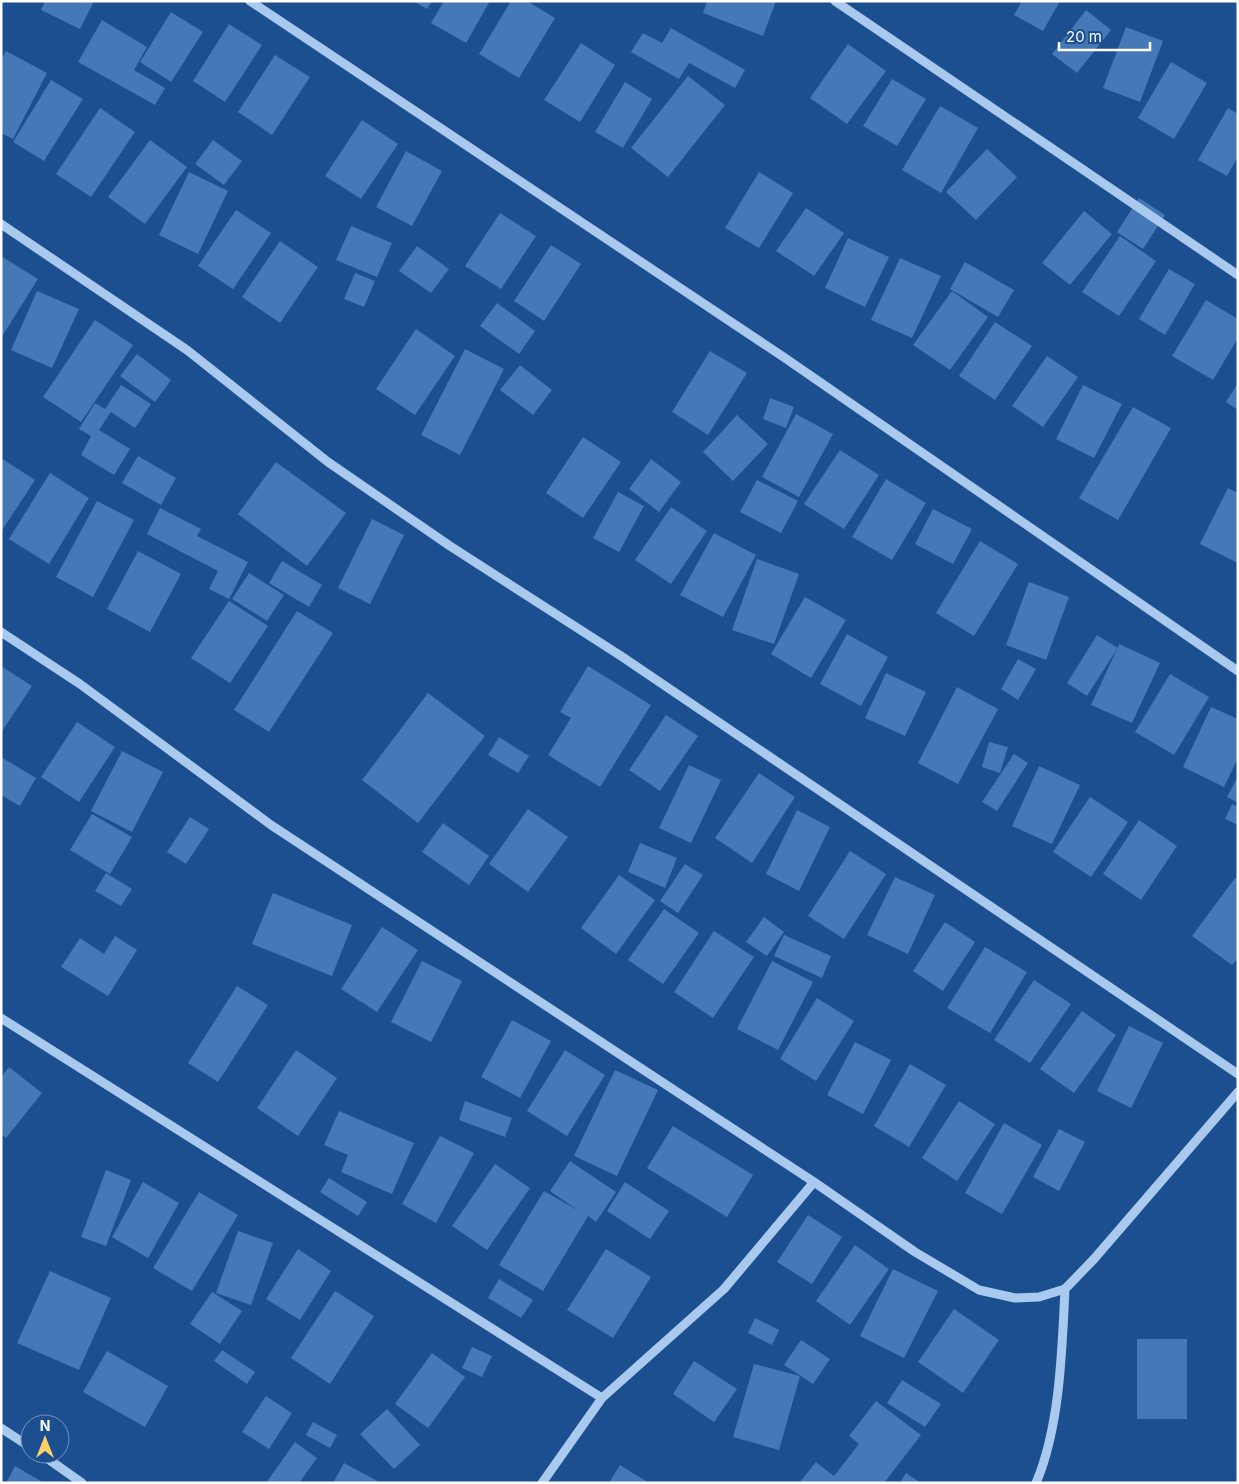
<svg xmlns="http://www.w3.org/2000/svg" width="1239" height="1484" font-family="Inter,sans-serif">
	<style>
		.building { fill: #4478b7 }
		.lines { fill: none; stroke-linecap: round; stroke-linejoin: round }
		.minor { stroke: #a9c9ee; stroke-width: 9 }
	</style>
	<rect width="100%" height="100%" fill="#1b4f8f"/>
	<path class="building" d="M45,1H94L80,29L41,10Z
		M413,1H432L427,9Z
		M444,1H490L466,43L431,23Z
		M511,1H527L555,18L519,78L479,54Z
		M707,1H776L763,36L703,13Z
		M1022,1H1060L1043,31L1014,15Z
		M1086,10L1111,30L1077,73L1052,54Z
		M171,12L203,32L171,82L140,62Z
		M102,20L147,47L134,70L165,88L155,105L78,62Z
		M229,24L262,45L225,102L193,81Z
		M1126,27L1163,41L1140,102L1103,88Z
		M671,28L745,70L735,88L689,63L679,79L631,52L643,33L662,43Z
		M581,43L615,65L580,122L544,100Z
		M848,44L886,71L847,124L810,98Z
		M6,51L47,73L13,139L1,133V60Z
		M275,55L310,77L272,135L238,112Z
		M1171,62L1207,83L1174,139L1138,118Z
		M688,76L725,105L668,177L631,148Z
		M892,79L926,99L897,146L863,126Z
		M51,80L83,99L44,161L13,142Z
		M625,82L652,99L623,148L595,132Z
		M940,106L978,128L941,193L902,170Z
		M100,108L135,132L91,197L56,174Z
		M1228,108L1238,114V157L1227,176L1198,160Z
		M362,120L398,144L361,199L325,176Z
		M150,140L187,167L145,224L108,197Z
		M213,140L242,161L224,185L195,164Z
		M987,149L1017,177L976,220L946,192Z
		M406,151L442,171L412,226L376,207Z
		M189,172L228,191L198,254L159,235Z
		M759,172L793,193L759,248L725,228Z
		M1139,198L1165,215L1143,249L1117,232Z
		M806,208L844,233L814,276L776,251Z
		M236,210L271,233L233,289L198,266Z
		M1084,211L1112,234L1070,285L1042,263Z
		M500,213L536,236L501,289L465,266Z
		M351,226L392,243L377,277L336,260Z
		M1120,236L1156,261L1119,316L1082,292Z
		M848,238L889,257L865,307L825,288Z
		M280,241L318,267L280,323L242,297Z
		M551,245L581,264L544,321L514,301Z
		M417,246L449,269L431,293L399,271Z
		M1,256L38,279L1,338Z
		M900,258L941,276L912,338L871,320Z
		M965,262L1014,290L998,317L950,289Z
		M1169,269L1195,284L1165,335L1139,319Z
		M355,273L375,281L364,307L344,299Z
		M37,291L79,309L52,368L11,350Z
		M952,291L988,317L950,370L913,345Z
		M1206,300L1238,319V338L1213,380L1172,356Z
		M497,303L535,331L519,354L480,326Z
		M95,320L133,345L81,422L43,397Z
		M995,322L1032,346L995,400L959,376Z
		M416,329L455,356L415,415L376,389Z
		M465,349L504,369L460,455L421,435Z
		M710,351L747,373L708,435L672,412Z
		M137,354L171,380L155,402L120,376Z
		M1047,356L1078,377L1043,427L1012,406Z
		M520,365L552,390L533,415L500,390Z
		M1238,383V410L1226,402Z
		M121,385L151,404L135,428L111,412L99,430L130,449L114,475L81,455L91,436L79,429L95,403L105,409Z
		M1083,385L1122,404L1094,458L1056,439Z
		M770,398L794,407L786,428L763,419Z
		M1133,407L1171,428L1118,520L1079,498Z
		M796,414L833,434L799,497L762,477Z
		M737,415L768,444L733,481L703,452Z
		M583,437L621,462L583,518L546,493Z
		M840,450L879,475L844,529L804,504Z
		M138,456L176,478L161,505L122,483Z
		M1,458L35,480L1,532Z
		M651,459L681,482L659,512L629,489Z
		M276,462L346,513L307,566L238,514Z
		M50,473L89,498L49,564L9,539Z
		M886,479L926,503L892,560L852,537Z
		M757,480L798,501L781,533L740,512Z
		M1228,488L1238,493V563L1200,544Z
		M618,492L644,506L619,552L593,538Z
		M97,501L134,520L93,597L56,577Z
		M671,507L707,531L671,584L635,560Z
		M160,508L201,529L197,536L248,562L229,599L209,589L218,571L147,534Z
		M933,509L972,529L953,564L915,544Z
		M372,519L404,535L370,604L338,588Z
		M714,533L756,555L723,617L680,595Z
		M980,541L1018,564L974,636L936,613Z
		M138,551L181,574L150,632L107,609Z
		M757,559L799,574L774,644L732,630Z
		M282,561L322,585L309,607L269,583Z
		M249,573L284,595L267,621L232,599Z
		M1029,582L1069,597L1046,660L1006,645Z
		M805,597L846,620L811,678L771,654Z
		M229,601L268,626L230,683L191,658Z
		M297,611L333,633L269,732L234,710Z
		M847,634L888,657L861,706L820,684Z
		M1097,635L1118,648L1119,644L1160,663L1132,723L1091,705L1117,649L1087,696L1067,683Z
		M1018,659L1036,669L1018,700L1001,689Z
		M1,666L32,686L1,733Z
		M588,666L651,705L600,787L548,755L571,718L560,712Z
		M886,673L926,692L905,736L865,718Z
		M1170,674L1209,697L1174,755L1135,732Z
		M957,687L998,709L958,784L918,763Z
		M428,693L485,736L418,823L362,780Z
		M1211,707L1238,719V758L1224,787L1183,767Z
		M666,715L698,736L660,791L629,770Z
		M77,722L115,747L79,802L41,777Z
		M499,737L529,756L518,773L488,755Z
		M989,742L1008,747L1000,773L982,767Z
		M122,751L163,772L132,832L91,811Z
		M1014,754L1028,763L997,811L982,802Z
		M1,757L36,778L20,806L1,795Z
		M689,765L721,780L691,843L659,828Z
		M1039,766L1080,785L1052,844L1012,826Z
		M759,773L795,797L752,863L715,838Z
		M1238,776V803L1227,797Z
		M1090,797L1128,822L1091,877L1053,852Z
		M1232,804L1238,807V825L1225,819Z
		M528,809L568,837L528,892L489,864Z
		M797,810L830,827L799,891L766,874Z
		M92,814L132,837L110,874L70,850Z
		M190,817L209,829L186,864L167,852Z
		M1139,820L1177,846L1141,900L1103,874Z
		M443,823L489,856L469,885L422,852Z
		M640,843L677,858L665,888L628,872Z
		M850,851L886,874L844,939L808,916Z
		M685,864L703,875L678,913L660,901Z
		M106,873L132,889L121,906L95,891Z
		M619,875L655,900L616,954L581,928Z
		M895,877L935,895L908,954L867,935Z
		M1235,878L1238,879V958L1232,965L1192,936Z
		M273,893L352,925L332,976L252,944Z
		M664,909L699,933L663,984L628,960Z
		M764,917L784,932L767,956L746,942Z
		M945,922L975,942L943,991L913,971Z
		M382,927L418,950L377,1012L341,989Z
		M714,931L754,957L713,1018L674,992Z
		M784,935L831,956L822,978L774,956Z
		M115,936L137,950L108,996L61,967L80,938L104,954Z
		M985,947L1027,972L990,1033L947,1008Z
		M422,961L462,981L431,1042L391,1022Z
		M772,961L813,982L778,1050L737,1029Z
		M1034,980L1071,1004L1030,1063L994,1040Z
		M237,986L268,1005L218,1082L188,1063Z
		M817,998L854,1021L816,1081L780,1059Z
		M1082,1011L1116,1035L1074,1093L1040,1069Z
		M512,1020L551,1041L520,1098L481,1077Z
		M1129,1026L1163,1043L1131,1108L1097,1091Z
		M855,1042L891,1060L863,1114L827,1095Z
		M296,1050L337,1078L298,1136L257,1108Z
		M565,1050L605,1075L567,1136L527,1111Z
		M910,1064L946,1085L909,1147L874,1126Z
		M9,1067L42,1093L6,1138L1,1134V1077Z
		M615,1070L658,1090L617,1176L574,1156Z
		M465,1101L512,1118L505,1137L459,1120Z
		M959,1101L995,1124L957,1181L922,1158Z
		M339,1111L414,1143L392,1194L341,1172L348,1155L324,1145Z
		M1004,1123L1042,1145L1002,1214L965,1193Z
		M673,1126L753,1175L727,1217L647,1168Z
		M1059,1129L1085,1142L1059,1191L1033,1177Z
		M440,1136L474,1153L436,1223L402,1204Z
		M570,1161L616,1192L596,1222L588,1216L543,1291L499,1265L544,1191L579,1211L550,1191Z
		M495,1164L530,1188L487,1250L452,1226Z
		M106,1170L131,1180L106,1246L81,1237Z
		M329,1178L367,1202L358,1216L320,1192Z
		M143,1182L179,1203L148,1258L112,1237Z
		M625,1182L669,1211L650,1239L607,1211Z
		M199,1192L238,1215L192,1291L153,1268Z
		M808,1215L842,1237L812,1284L777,1262Z
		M238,1231L273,1243L251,1305L216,1293Z
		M855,1245L889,1269L850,1325L816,1301Z
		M298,1249L331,1271L300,1320L266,1299Z
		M606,1249L651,1277L613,1338L567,1310Z
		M893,1269L938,1291L904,1358L860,1336Z
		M50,1271L111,1298L79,1370L17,1343Z
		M499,1279L533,1300L521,1318L488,1298Z
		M335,1291L374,1316L330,1384L291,1358Z
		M212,1292L242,1311L220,1344L190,1324Z
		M954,1309L999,1340L963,1393L918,1362Z
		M755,1318L779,1330L772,1345L748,1333Z
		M1137,1339H1187V1419H1137Z
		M801,1340L830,1359L813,1384L784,1365Z
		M472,1347L492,1356L482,1377L462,1368Z
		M222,1350L255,1372L247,1384L214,1361Z
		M107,1351L168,1386L145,1427L83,1392Z
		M432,1353L465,1377L428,1428L395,1404Z
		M694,1361L737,1389L714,1422L673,1394Z
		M754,1364L800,1376L779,1450L733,1437Z
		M902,1380L941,1404L925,1427L887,1403Z
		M266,1396L292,1413L269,1449L242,1432Z
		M876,1401L921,1435L884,1483H799L816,1462L834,1476L859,1444L849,1436Z
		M387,1409L420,1445L394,1469L360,1434Z
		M313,1422L337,1435L330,1448L306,1435Z
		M295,1442L317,1458L299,1483H266Z
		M344,1463L381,1483H333Z
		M620,1465L649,1483H609Z
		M15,1466L44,1483H6Z
		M906,1473L921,1483H900Z"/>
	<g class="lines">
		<path class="minor" d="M250,1L785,358L1238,671
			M835,1L1238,275
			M1,224L187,350L328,462L450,546L621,656L1238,1074
			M1,632L80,684L271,825L814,1182L915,1252L979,1290L1015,1298L1039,1297L1065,1289L1094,1259L1238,1092
			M1,1018L602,1398
			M1,1428L30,1447
			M41,1454L82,1483
			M542,1483L602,1398L724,1289L814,1182
			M1036,1483C1060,1427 1062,1350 1065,1289"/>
	</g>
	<rect width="1239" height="1484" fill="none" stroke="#ffffff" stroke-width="5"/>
	<g transform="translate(45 1439)"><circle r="24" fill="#1b4f8f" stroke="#7695bc"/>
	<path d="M0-4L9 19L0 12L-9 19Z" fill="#ffd166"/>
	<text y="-8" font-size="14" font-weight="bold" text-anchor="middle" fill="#ffffff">N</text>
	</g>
	<path d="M1059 42v8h91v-8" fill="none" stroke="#ffffff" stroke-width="2.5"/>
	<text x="1066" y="42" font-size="15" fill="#ffffff" stroke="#1b4f8f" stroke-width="4" paint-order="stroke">20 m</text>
</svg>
